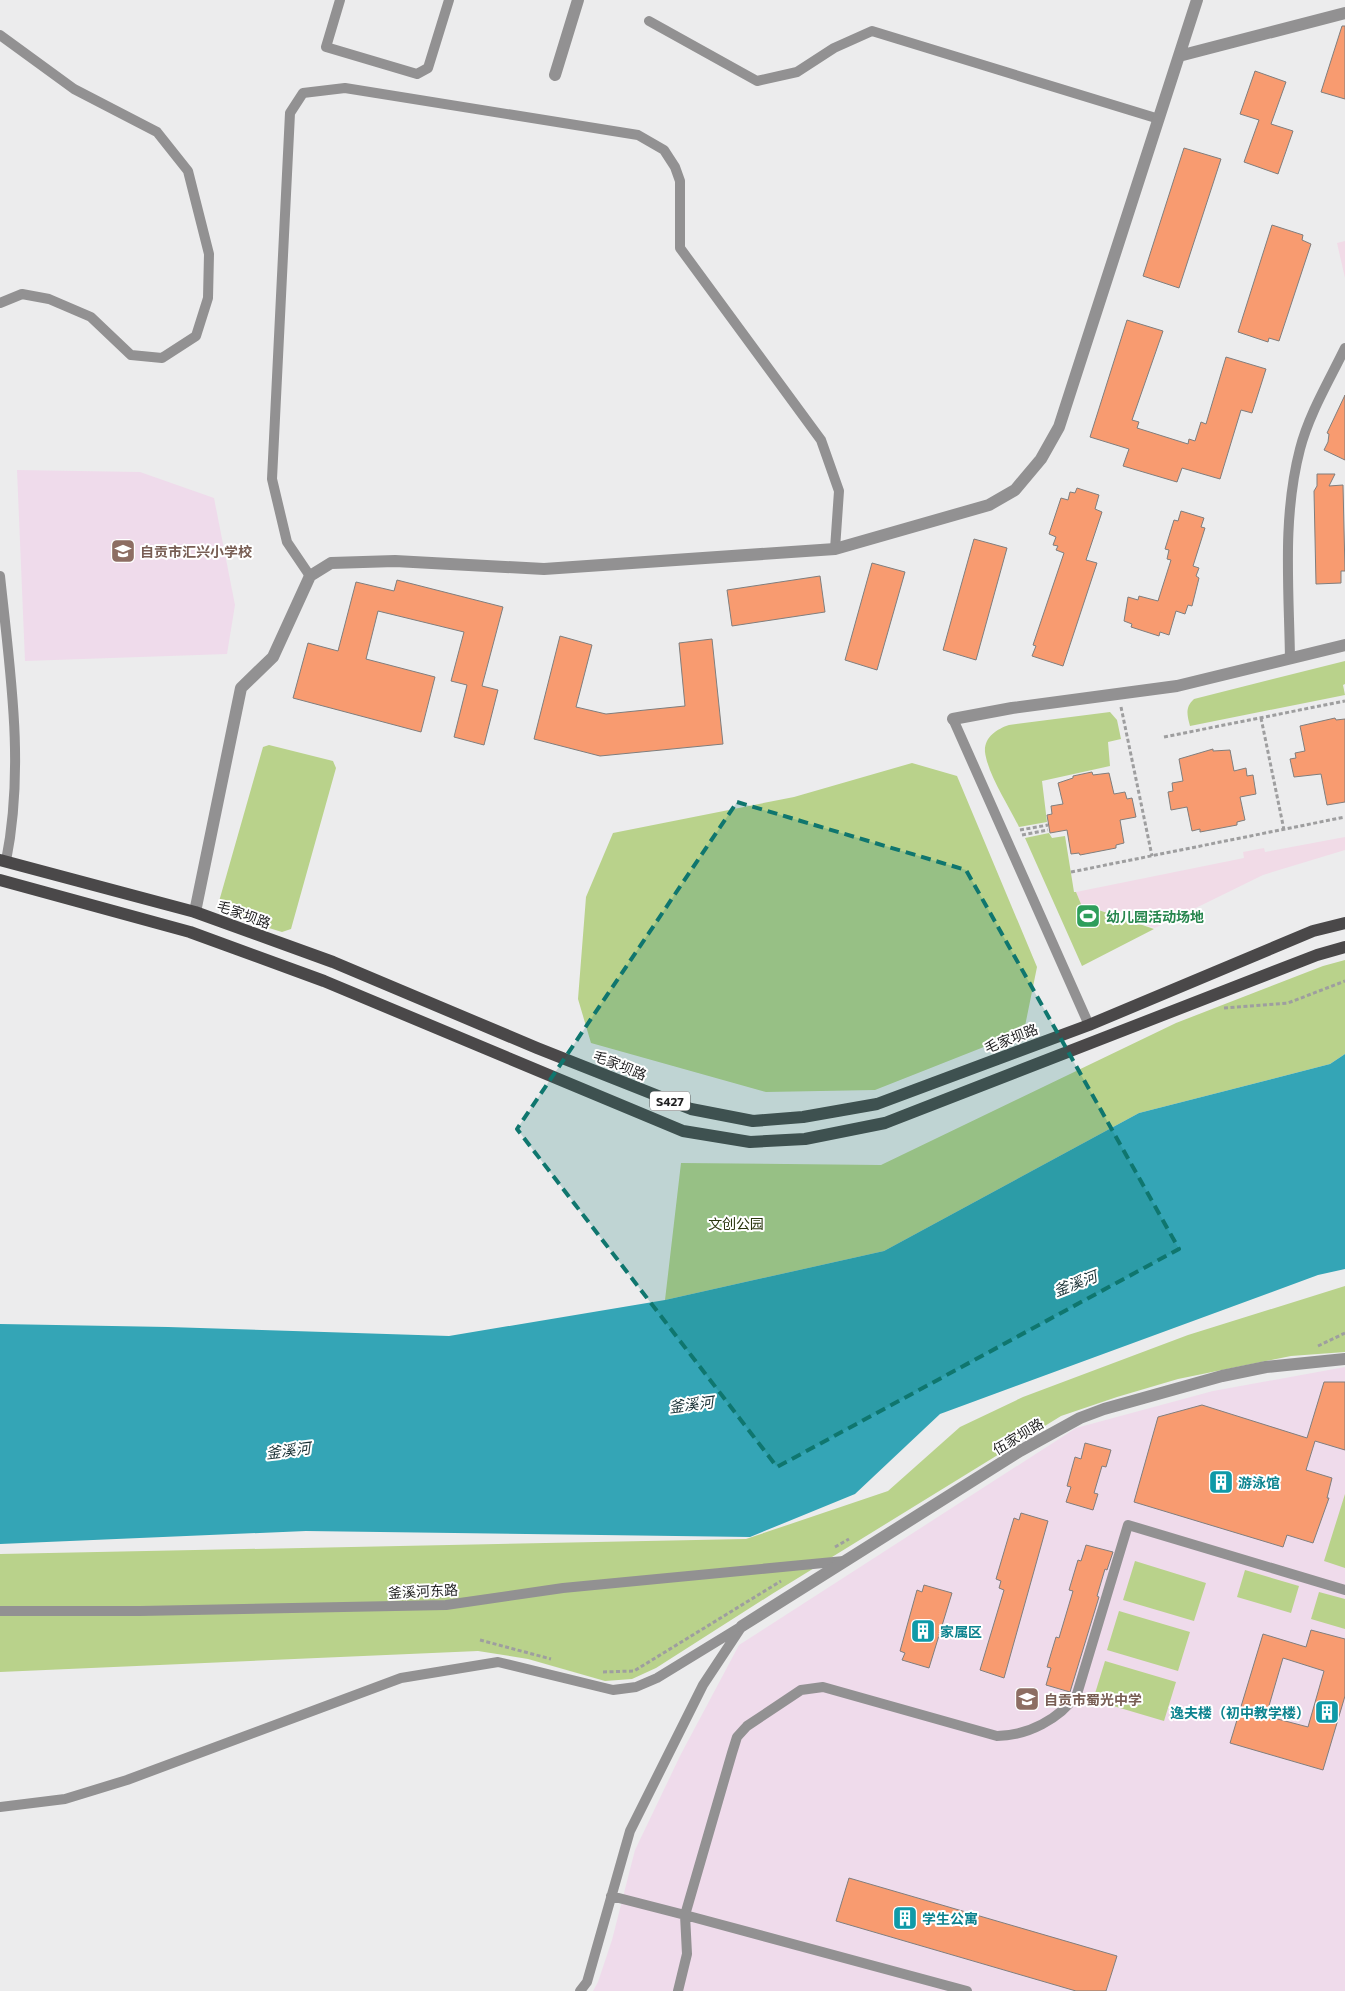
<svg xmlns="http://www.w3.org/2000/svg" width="1345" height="1991" font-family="Commissioner,'Noto Sans SC',sans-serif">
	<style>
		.commercial { fill: #f1dbe7 }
		.education { fill: #efdbeb }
		.green { fill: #b9d28b }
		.water { fill: #34a5b6 }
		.building { fill: #f89b70; stroke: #807e7d; fill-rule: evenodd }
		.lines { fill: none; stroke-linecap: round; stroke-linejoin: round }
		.path { stroke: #9e9e9f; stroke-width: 3; stroke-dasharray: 4 2.5; stroke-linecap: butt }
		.service { stroke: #929192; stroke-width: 10 }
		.minor { stroke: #929192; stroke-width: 12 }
		.primary { stroke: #4a4849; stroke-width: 12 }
		.marked { fill: #0f766e; fill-opacity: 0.2; stroke: #0f766e; stroke-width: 4; stroke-dasharray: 10 6; stroke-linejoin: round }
		.labels { text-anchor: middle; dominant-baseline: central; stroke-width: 4; stroke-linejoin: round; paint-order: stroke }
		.shield { fill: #fff; stroke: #626263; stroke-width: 1 }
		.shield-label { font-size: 12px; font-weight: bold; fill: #1f1f20 }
		.education-label { font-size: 14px; font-weight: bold; fill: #785e54; stroke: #fff; text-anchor: start }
		.street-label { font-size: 14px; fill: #1f1f20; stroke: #fff }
		.leisure-label { font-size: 14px; font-weight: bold; fill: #27864d; stroke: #fff; text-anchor: start }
		.park-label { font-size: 14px; fill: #2a360e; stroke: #fff }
		.culture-label { font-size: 14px; font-weight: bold; fill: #0d838f; stroke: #fff; text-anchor: start }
		.water-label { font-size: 15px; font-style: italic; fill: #1a3236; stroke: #fff }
	</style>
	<rect width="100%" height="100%" fill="#ececed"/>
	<path class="commercial" d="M1345,241V278L1337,243Z
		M1345,837V850L1263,875L1155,928L1081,904L1076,892L1244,858L1243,852L1264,848L1265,852Z"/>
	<path class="education" d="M17,470L140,472L214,498L235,605L227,654L25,661Z
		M1345,1367V1991H593L598,1982L612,1940L635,1850L681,1754L739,1645L1076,1428L1213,1391Z"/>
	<path class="green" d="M1345,661V684L1343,685L1345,695L1190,726C1187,715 1185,707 1194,699Z
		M1110,712L1117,720L1121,739L1108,742L1110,766L1042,781L1047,822L1019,827C1009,806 988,775 985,752C984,737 997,729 1009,725Z
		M269,745L333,761L336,768L291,929L282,932L223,914L218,905L263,747Z
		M912,763L957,776L1037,967L1024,1031L875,1090L766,1092L591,1043L578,999L586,897L613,833L794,797Z
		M1049,833L1052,838L1065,836L1074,892H1076L1081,904L1154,929L1082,966L1025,838Z
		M1345,960V1054L1330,1064L1139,1113L884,1251L665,1300L681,1163L881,1165L1176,1023L1323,966Z
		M1345,1286V1352L1291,1356L1178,1379L1117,1397L1061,1416L772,1594L656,1668L632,1679L605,1681L528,1659L478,1651L0,1672V1554L746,1539L888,1491L960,1427L1023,1397L1188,1335Z
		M1345,1494V1568L1324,1561Z
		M1135,1561L1206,1583L1194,1621L1123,1600Z
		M1245,1570L1299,1586L1291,1613L1237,1597Z
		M1319,1592L1345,1599V1629L1311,1619Z
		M1119,1611L1190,1632L1178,1671L1107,1650Z
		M1105,1661L1176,1682L1164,1721L1093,1700Z"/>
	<path class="water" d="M1345,1054V1269L1318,1275L940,1414L855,1494L750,1537L306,1531L0,1544V1324L168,1327L449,1336L665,1300L884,1251L1139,1113L1330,1064Z"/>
	<path class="building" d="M1342,26H1345V99L1321,92Z
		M1255,71L1286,82L1271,124L1293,131L1278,174L1244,162L1259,120L1240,114Z
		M1184,148L1221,159L1179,288L1143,276Z
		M1272,225L1303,235L1302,240L1311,244L1279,341L1269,338L1268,342L1238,332Z
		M1127,320L1163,331L1132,420L1139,422L1137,428L1188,444L1189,439L1195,441L1201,422L1206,424L1226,357L1266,369L1252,413L1241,410L1220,479L1182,468L1177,482L1123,466L1129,449L1090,437Z
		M1345,395V460L1324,450L1328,442L1329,434L1327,433Z
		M1317,474H1335L1329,486L1343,485L1345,571H1341V583L1316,584L1314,491L1317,486Z
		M1077,488L1099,495L1095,509L1102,512L1086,560L1097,563L1063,666L1032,656L1036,646L1033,645L1064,553L1056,550L1058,546L1053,545L1056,537L1049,534L1061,498L1068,500L1070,492L1075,493Z
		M1181,511L1204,518L1201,527L1205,528L1193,566L1199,568L1196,576L1199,578L1192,606L1188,605L1185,614L1176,611L1169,635L1160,632L1159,636L1131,627L1132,624L1124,621L1128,597L1138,600L1139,596L1158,601L1171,560L1167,559L1169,550L1165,549L1174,520L1178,521Z
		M974,539L1007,548L976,660L943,650Z
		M872,563L905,572L877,670L845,660Z
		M820,576L825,612L732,626L727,590Z
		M397,580L503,607L482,686L498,690L484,745L454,737L467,685L451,681L464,632L378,611L366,659L435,677L421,732L293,698L308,643L338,651L356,582L394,591Z
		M560,636L592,645L576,707L606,714L685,706L679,643L712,639L723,744L600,756L534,739Z
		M1335,718L1336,720L1345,719V802L1327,805L1321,774L1294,777L1290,759L1296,758L1295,753L1305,751L1300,726Z
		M1213,749V751L1230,750L1234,771L1246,768L1247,776L1253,775L1256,794L1240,797L1245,820L1237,822V825L1200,832V829L1192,831L1187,807L1171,810L1168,792L1173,791L1172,783L1183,781L1179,759Z
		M1092,772L1093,775L1109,773L1114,794L1125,792L1127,799L1132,798L1136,817L1120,820L1124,843L1116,845V848L1080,855L1079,853L1071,854L1067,830L1050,833L1047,815L1052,814L1051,806L1063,804L1058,783L1073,778V776Z
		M1324,1382H1345V1450L1315,1441L1306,1470L1332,1478L1327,1498H1329L1313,1543L1287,1535L1283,1547L1134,1502L1158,1417L1202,1405L1307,1438Z
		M1085,1443L1111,1450L1106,1467L1102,1466L1094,1493L1098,1494L1093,1510L1066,1502L1071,1487L1067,1486L1075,1457L1081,1459Z
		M1021,1513L1048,1521L1004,1678L980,1670L1004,1590L999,1588L1001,1581L996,1579L1014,1518L1019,1520Z
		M1086,1545L1113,1552L1107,1570L1105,1569L1097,1596L1099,1597L1070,1692L1046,1685L1051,1668L1047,1667L1056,1637L1059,1638L1073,1591L1069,1590L1078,1560L1081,1561Z
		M924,1585L952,1593L929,1668L902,1660L905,1653L900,1651L917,1590L922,1592Z
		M1311,1630L1345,1639V1696L1323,1770L1230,1743L1263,1634L1306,1647ZM1283,1658L1324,1671L1308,1727L1266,1716Z
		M849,1878L1117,1956L1106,1991H1076L836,1921Z"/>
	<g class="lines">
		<path class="path" d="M1121,707L1152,856
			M1261,718L1284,830
			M1164,737L1345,701
			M1020,830L1048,825
			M1022,835L1048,830
			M1071,872L1345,817
			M1224,1008L1288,1003L1345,981
			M1318,1346L1345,1333
			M835,1547L849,1539
			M480,1640L551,1659
			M603,1672L634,1671L781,1581"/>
		<path class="service" d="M340,0L326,47L417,74L428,68L449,0
			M649,21L757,81L797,72L834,48L872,31L1159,119
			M0,35L74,89L157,132L188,171L209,254L208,298L196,336L162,358L131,355L91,317L49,299L22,294L0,303
			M0,576C10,671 25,766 6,861
			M310,576L287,542L272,479L290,113L303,93L345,88L638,135L664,150L675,167L680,181V248L821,440L839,491L835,549
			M1290,659C1289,589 1282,518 1300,449C1309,414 1329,381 1345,348
			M953,719L1089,1025
			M0,1611H140L446,1605L563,1588L844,1561
			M0,1807L65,1799L127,1780L401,1678L498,1662L613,1690L636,1687L657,1678L742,1626
			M611,1896L685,1915L687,1954L678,1991
			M580,1991L587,1982L630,1831L703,1685L740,1629
			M967,1991L685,1915L732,1753L737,1737L747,1726L801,1690L823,1687L997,1736C1027,1736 1060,1719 1077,1694L1128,1525L1345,1590"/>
		<path class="minor" d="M1179,56L1345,13
			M555,75L578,0
			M953,719L1012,708L1177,686L1345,645
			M195,912L241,688L273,657L310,576L331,563L395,561L544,569L835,549L989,505L1015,490L1041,459L1059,427L1197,0
			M742,1626L1020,1451L1080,1418L1104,1409L1222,1376L1266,1367L1345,1359"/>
		<path class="primary" d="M0,860L195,912L333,962L537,1048L691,1109L753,1121L803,1117L877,1104L1089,1025L1313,931L1345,923
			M0,880L190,932L324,981L683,1131L750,1142L805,1139L885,1123L1317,955L1345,947"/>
	</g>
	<path class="marked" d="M737,802L966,870L1179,1249L777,1467L517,1129Z"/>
	<defs>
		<symbol id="school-square" viewBox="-11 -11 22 22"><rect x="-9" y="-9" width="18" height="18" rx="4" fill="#8d6e63" stroke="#fff"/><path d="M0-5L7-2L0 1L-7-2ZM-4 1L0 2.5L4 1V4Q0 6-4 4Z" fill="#fff"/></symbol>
		<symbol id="stadium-square" viewBox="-11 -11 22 22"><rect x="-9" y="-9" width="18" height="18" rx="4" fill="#2e9e5b" stroke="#fff"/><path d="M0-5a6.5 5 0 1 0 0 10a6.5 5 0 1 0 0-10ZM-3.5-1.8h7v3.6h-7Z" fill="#fff"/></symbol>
		<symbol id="building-square" viewBox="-11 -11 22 22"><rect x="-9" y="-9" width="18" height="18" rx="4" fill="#0f9aa8" stroke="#fff"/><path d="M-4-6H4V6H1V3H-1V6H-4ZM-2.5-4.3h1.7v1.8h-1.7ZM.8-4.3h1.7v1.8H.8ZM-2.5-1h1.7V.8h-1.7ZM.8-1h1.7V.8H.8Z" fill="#fff"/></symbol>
	</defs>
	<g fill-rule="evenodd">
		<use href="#school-square" x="109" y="537" width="28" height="28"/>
		<use href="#stadium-square" x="1074" y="902" width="28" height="28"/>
		<use href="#building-square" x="1207" y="1468" width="28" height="28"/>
		<use href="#building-square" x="909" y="1617" width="28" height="28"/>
		<use href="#school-square" x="1013" y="1685" width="28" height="28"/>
		<use href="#building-square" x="1313" y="1698" width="28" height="28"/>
		<use href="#building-square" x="891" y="1904" width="28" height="28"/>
	</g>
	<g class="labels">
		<rect class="shield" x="650" y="1091.5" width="40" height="19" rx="4"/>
		<g class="shield-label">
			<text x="670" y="1101">S427</text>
		</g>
		<g class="education-label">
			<text x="140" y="551">自贡市汇兴小学校</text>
			<text x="1044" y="1699">自贡市蜀光中学</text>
		</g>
		<g class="street-label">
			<text transform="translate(244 914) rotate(20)">毛家坝路</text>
			<text transform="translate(1011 1038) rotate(-21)">毛家坝路</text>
			<text transform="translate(620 1065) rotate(22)">毛家坝路</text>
			<text transform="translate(1018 1436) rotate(-31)">伍家坝路</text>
			<text transform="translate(423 1591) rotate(-3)">釜溪河东路</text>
		</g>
		<g class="leisure-label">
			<text x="1106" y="916">幼儿园活动场地</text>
		</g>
		<g class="park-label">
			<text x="736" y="1223">文创公园</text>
		</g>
		<g class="culture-label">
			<text x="1238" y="1482">游泳馆</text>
			<text x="940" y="1631">家属区</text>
			<text x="1310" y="1712" text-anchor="end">逸夫楼（初中教学楼）</text>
			<text x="922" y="1918">学生公寓</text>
		</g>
		<g class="water-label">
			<text transform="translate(1075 1283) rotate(-21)">釜溪河</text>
			<text transform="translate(691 1404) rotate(-7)">釜溪河</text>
			<text transform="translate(288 1450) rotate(-7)">釜溪河</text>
		</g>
	</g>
</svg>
